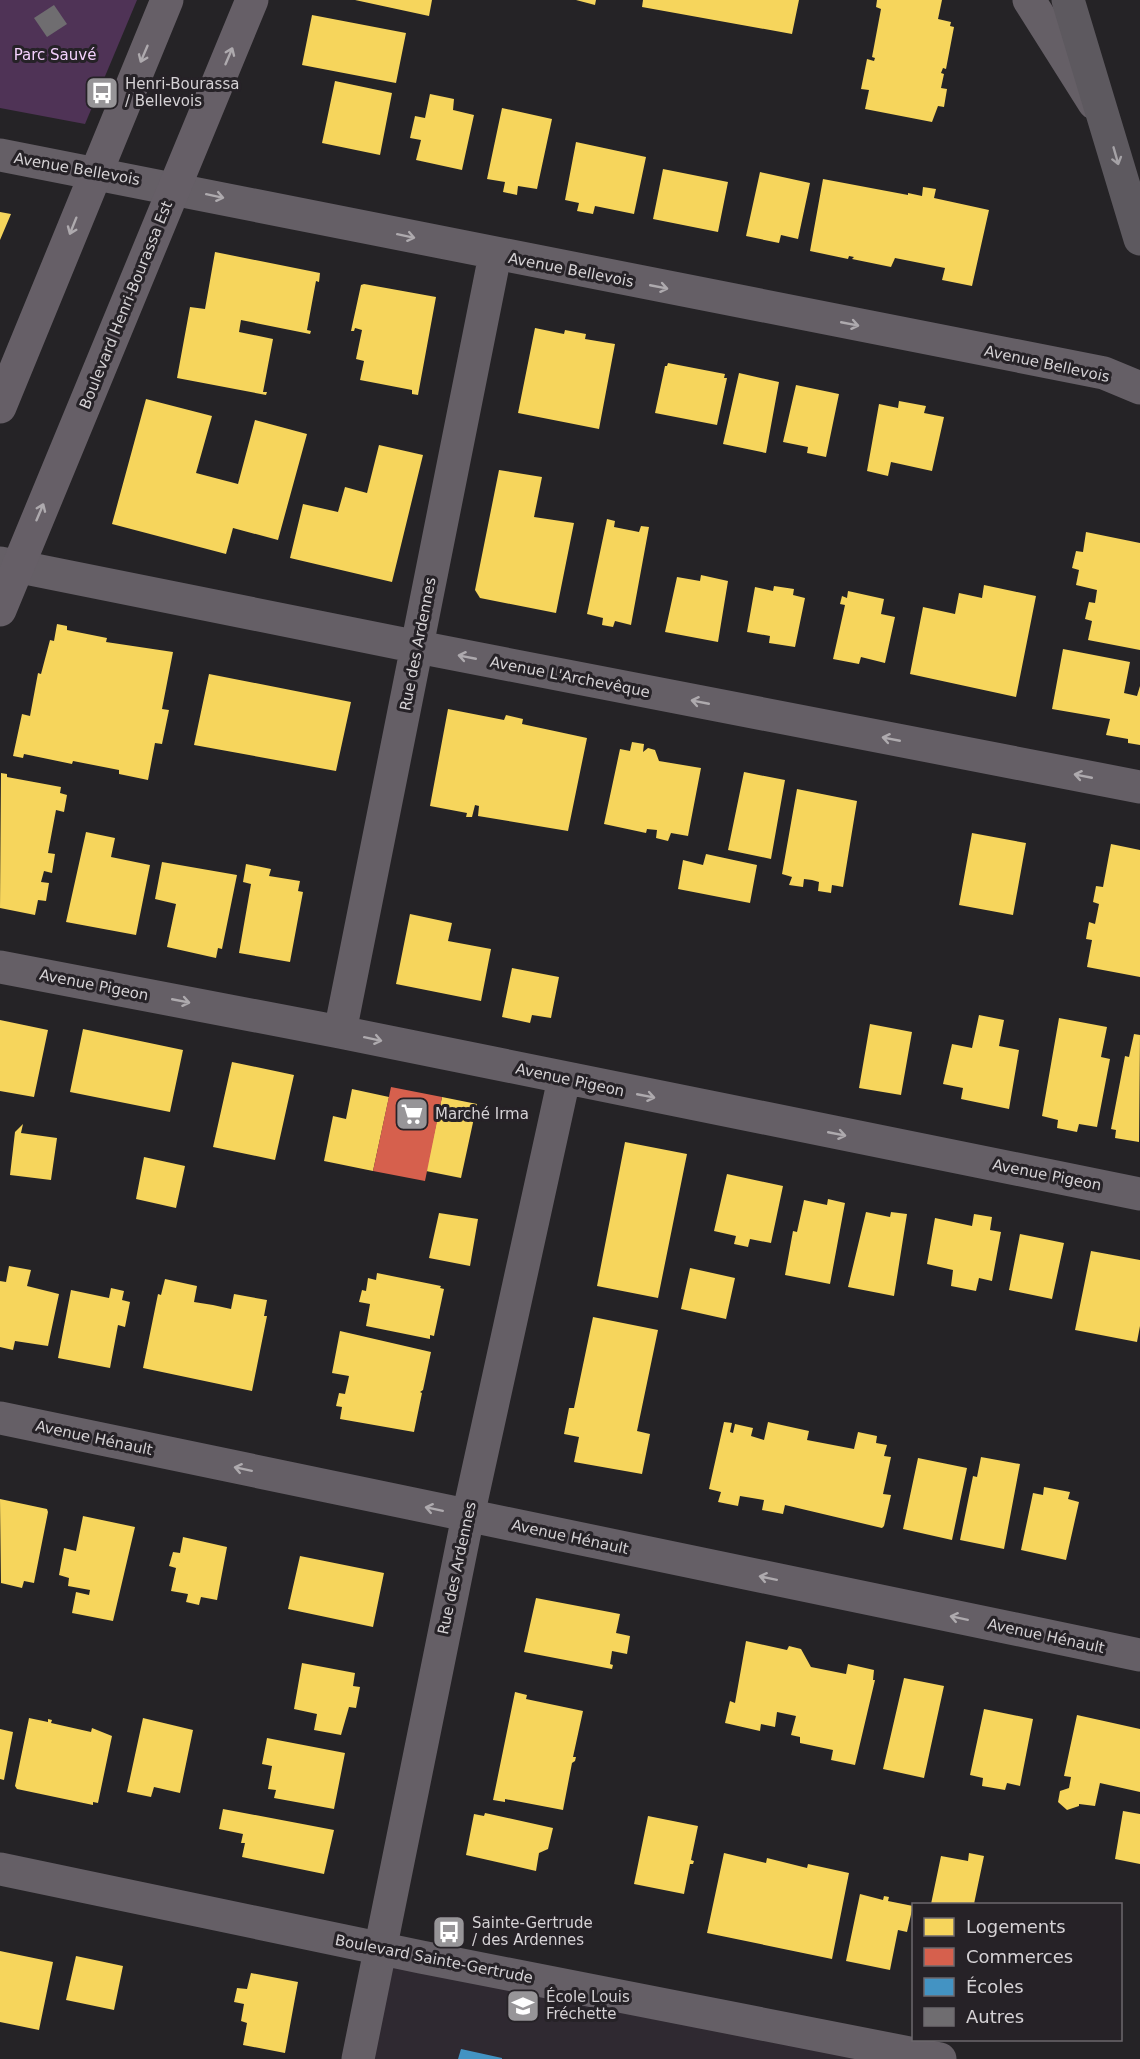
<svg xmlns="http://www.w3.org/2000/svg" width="1140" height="2059" font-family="'DejaVu Sans',sans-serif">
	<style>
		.built { fill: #2f2931 }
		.green { fill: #4f3356 }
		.homes { fill: #f6d55c }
		.shops { fill: #d6604d }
		.schools { fill: #4393c3 }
		.building { fill: #6f6d70 }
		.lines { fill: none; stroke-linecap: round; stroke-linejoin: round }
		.street { stroke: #655f66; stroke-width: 33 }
		.secondary { stroke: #5d595f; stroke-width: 33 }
		.primary { stroke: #665f67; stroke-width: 33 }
		.oneway { stroke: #aeaaae }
		.oneway2 { stroke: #a5a2a6 }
		.labels { text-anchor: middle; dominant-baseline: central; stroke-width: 6; stroke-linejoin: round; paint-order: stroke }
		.park-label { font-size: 15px; fill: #f4d1fd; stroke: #262227 }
		.poi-label { font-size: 15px; fill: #d5d2d5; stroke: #262227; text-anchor: start }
		.street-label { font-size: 15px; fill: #d5d2d5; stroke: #262227 }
	</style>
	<rect width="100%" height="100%" fill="#252326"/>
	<path class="built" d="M379,1948L940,2059H358Z"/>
	<path class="green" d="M0,0H137L85,124L0,108Z"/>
	<path class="homes" d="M355,0H432L429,16Z
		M576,0H596L595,5Z
		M643,0H799L792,34L642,7Z
		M877,0H942L938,19L951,22L950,26L954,27L946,69L943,68L941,73L944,74L941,88L947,89L944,107L938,106L932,122L865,109L869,90L861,89L867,59L874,61L875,58L872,57L881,9L876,7Z
		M312,15L406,33L396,83L302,65Z
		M335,81L392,93L380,155L322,143Z
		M430,94L454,99L453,110L474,115L462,170L416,160L421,140L410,138L415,116L425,118Z
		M502,108L552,119L537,189L518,186L517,195L503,192L505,182L487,179Z
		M576,142L646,157L634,214L595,206L593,214L577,211L579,203L565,200Z
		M663,169L728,182L718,232L653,219Z
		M760,172L810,183L798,239L781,235L779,243L746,236Z
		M823,179L908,195V193L922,196L923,187L936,189L934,198L989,210L972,286L942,280L945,268L895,258L891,267L852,259L854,257L849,256L848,259L810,251Z
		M0,212L11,214L0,240Z
		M215,252L320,273L319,282L316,281L307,330L311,331L310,334L241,320L239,332L273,339L263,392H267L266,395L177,378L190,307L205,309Z
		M364,284L436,297L418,395L412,394V390L360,380L364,361L356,359L362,330L355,328L354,331H351L361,285Z
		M535,328L564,334L565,330L586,334L585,339L615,344L599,429L518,413Z
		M668,363L725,374L724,378H727L717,425L655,413L665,366H667Z
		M739,373L779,382L766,453L723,444Z
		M796,385L839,394L826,457L807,453L808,447L783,442Z
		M146,399L212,416L196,473L238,484L255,420L307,434L278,540L233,528L226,554L112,524Z
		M899,401L926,406L924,413L944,417L932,471L891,462L888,476L867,471L879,404L898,408Z
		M379,445L423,455L392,582L290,558L303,504L338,512L345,487L367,493Z
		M499,470L542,477L534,517L574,523L556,613L480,598L475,590Z
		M607,519L615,521L614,527L639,532L641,526L649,527L631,625L615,621L613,627L602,625L603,618L587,614Z
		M1086,532L1140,543V650L1088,640L1092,621L1085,619L1089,602L1095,603L1097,590L1076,585L1079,570L1072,568L1076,551L1083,552Z
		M701,575L728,581L718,642L665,632L677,577L700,581Z
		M984,585L1036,596L1016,697L910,674L923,607L955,614L959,593L982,598Z
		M774,586L794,589L793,595L805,598L795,647L769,643L770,636L747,632L755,587L773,591Z
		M848,591L884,599L881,614L895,617L885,663L861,657L859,664L833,659L845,605L840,604L842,596L847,598Z
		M57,624L67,626V630L107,638L106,642L173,652L162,709L169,710L162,744L155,743L148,780L119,774V770L73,761L72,764L24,754L23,758L13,756L22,714L30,716L38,673L41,674L50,640L54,641Z
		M1063,649L1130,662L1124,693L1137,696L1140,686V745L1128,743V739L1106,735L1110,719L1052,709Z
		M209,674L351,702L336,771L194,745Z
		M448,709L504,720L506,715L523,719L522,724L587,738L568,831L478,816L479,806L475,805L472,817H466L467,813L430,806Z
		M632,742L644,744L643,752L648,748L655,750L659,761L701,768L688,836L671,833L668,841L656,838L657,830L647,829L646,833L604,824L620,749L630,751Z
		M744,772L785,780L771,859L728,850Z
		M1,773L7,774V777L61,787L60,793L67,795L64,812L56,810L48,853L55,854L52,873L44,871L41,882L49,883L46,901L38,900L35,915L0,908Z
		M797,789L857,801L843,887L832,885L831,893L818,891L819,882L812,880L804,879L803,887L789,885L792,877L782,874Z
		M86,832L115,838L111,857L150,865L136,935L66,922Z
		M972,833L1026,843L1013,915L959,905Z
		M1111,844L1140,850V977L1087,967L1092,940L1086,939L1089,922L1095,924L1099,904L1093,902L1096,886L1103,887Z
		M706,854L757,865L750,903L678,889L683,860L703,865Z
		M162,862L237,875L222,949L218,948L216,958L167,947L176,904L155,899Z
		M246,864L271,869L269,876L300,881L298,891L303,892L290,962L239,953L251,884L243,882Z
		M410,914L452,923L448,941L491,949L481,1001L396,984Z
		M512,968L559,977L551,1018L532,1015L530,1023L502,1017Z
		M979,1015L1004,1020L999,1046L1019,1050L1009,1109L961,1099L963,1088L943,1084L952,1044L972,1048Z
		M1059,1018L1107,1027L1101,1057L1110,1059L1097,1127L1079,1124L1077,1132L1057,1128L1058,1120L1042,1116Z
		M0,1020L48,1030L34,1097L0,1091Z
		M870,1024L912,1032L901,1095L859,1088Z
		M83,1029L183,1050L170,1112L70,1092Z
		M1134,1034L1140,1035L1139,1142L1115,1138L1116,1130L1111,1129L1125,1056L1129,1057Z
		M232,1062L294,1075L275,1160L213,1147Z
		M352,1089L389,1097L373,1171L324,1161L333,1116L346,1119Z
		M442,1097L477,1104L461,1178L426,1171Z
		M23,1124L21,1133L57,1138L51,1180L10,1175L15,1132Z
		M625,1142L687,1154L658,1298L597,1286Z
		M144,1157L185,1166L176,1208L136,1199Z
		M727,1174L783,1186L771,1243L750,1239L748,1247L734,1244L736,1236L714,1231Z
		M828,1199L845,1203L830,1284L785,1275L793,1231L797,1232L804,1200L827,1205Z
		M866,1212L890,1217L891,1212L907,1214L894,1296L848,1287Z
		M439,1213L478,1219L470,1266L429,1258Z
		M974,1214L992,1217L990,1230L1001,1232L992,1281L979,1278L976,1291L951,1286L953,1270L927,1264L935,1218L972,1226Z
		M1020,1234L1064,1243L1052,1299L1009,1290Z
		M1091,1251L1140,1260V1326L1137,1342L1075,1330Z
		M9,1266L31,1270L27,1286L59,1294L48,1346L15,1341L13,1350L0,1347V1281L6,1282Z
		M690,1268L735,1278L726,1319L681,1309Z
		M377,1273L441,1286L440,1288L444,1289L434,1336L430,1335V1339L366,1326L370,1304L359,1302L362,1290L366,1291L368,1278L376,1280Z
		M165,1279L197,1286L194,1302L213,1305L231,1309L234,1294L267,1300L264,1316H267L252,1391L143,1368L158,1294L161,1295Z
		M111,1288L124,1291L122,1300L130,1302L125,1327L118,1325L110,1368L58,1358L71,1290L109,1298Z
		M593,1317L658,1330L637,1431L650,1434L642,1474L574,1462L579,1437L564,1434L569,1408H574Z
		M340,1331L431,1352L423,1390L420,1392L422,1393L414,1432L340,1419L342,1407L336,1406L339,1393L345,1394L349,1376L332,1373Z
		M724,1422L732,1423L730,1432L733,1433L735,1424L753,1428L751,1436L764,1440L768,1422L809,1431L807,1440L854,1449L858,1432L877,1436L876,1443L887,1445L884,1456L891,1457L883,1494L891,1495L884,1526L882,1528L785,1505L783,1514L762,1510L764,1500L740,1496L738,1506L718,1502L721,1492L709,1489Z
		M981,1457L1020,1464L1004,1549L960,1540L973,1476L977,1477Z
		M918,1458L967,1468L952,1540L903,1529Z
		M1044,1487L1070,1492L1068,1499L1079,1502L1066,1560L1021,1550L1033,1493L1043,1495Z
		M0,1499L47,1509L48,1512L34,1583L24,1581L22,1588L1,1583Z
		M83,1516L135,1527L113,1621L72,1613L76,1592L89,1595L90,1590L68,1586L69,1578L59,1575L64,1548L76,1551Z
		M183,1537L227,1547L217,1600L201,1597L199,1605L186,1602L188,1594L171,1591L176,1568L169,1566L173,1552L180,1553Z
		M300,1556L384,1573L373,1627L288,1609Z
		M536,1598L620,1614L616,1633L630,1636L627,1654L612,1651L610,1664L613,1665L612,1669L524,1652Z
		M746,1641L787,1650L789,1646L801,1649L811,1667L846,1674L848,1664L874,1670L873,1680H875L855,1765L831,1760L833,1750L800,1743V1737L791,1735L796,1716L777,1712L775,1727L761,1724L760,1731L725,1723L730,1701L735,1703Z
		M302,1663L355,1673L353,1686L360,1687L356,1708L349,1707L341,1735L314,1730L317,1714L294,1709Z
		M904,1678L944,1686L924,1778L883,1769Z
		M515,1692L527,1695L526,1699L583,1711L573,1757H576L575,1761L572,1763L563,1810L505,1799V1802L493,1800Z
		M984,1709L1033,1719L1020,1786L1007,1783L1005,1790L982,1786L983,1778L970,1775Z
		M1077,1715L1140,1729V1792L1100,1783L1095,1806L1079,1804V1806L1067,1810L1058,1802L1060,1791L1069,1788L1071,1777L1064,1776Z
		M29,1718L48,1722V1719L52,1720L51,1723L91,1732L92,1728L112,1736L98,1803L93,1802V1805L17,1789L15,1786Z
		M143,1718L193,1730L180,1793L154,1787L151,1797L127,1792Z
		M0,1729L13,1732L4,1780L0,1779Z
		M267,1738L345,1753L334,1809L274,1798L276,1790L268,1789L272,1766L262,1764Z
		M223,1809L334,1830L324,1874L242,1857L245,1843H241L243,1834L219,1829Z
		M1123,1811L1140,1814V1864L1115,1859Z
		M485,1813L553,1828L548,1849L539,1853L536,1871L466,1855L474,1814L484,1816Z
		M648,1816L698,1826L691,1860L694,1861L693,1864H690L684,1894L634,1884Z
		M724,1853L766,1863L767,1858L807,1868L808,1864L849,1873L832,1959L707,1933Z
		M969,1853L984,1856L974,1904H931L941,1856L968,1861Z
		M860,1894L883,1900L884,1896L889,1897L888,1901L913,1906L907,1932L898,1930L890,1970L846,1961Z
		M0,1951L53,1962L39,2030L0,2022Z
		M76,1956L123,1966L114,2010L66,2000Z
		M251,1973L298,1982L285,2053L243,2045L247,2023L241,2021L244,2004L234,2002L237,1988L247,1989Z"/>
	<path class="shops" d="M391,1087L442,1097L425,1181L373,1171Z"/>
	<path class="schools" d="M461,2049L502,2058V2059H458Z"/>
	<path class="building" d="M54,5L67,24L47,37L34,18Z"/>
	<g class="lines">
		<path class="street" d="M1029,0L1094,103
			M0,155L1104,373L1140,388
			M0,563L418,647L1140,787
			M0,967L340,1032L1140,1194
			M340,1032L495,255
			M0,1418L1140,1655
			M0,1869L421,1957L940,2059
			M358,2059L468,1516L564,1079"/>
		<path class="secondary" d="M1068,0L1140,239"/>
		<path class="primary" d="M0,407L167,0
			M0,610L252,0"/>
	</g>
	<defs><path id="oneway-shaft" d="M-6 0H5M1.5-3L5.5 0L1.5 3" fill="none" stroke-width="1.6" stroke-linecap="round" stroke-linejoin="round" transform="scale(1.5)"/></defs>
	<g class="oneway">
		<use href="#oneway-shaft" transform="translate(144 54) rotate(113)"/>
		<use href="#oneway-shaft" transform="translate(229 56) rotate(-67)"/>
		<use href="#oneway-shaft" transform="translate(215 196) rotate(12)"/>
		<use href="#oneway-shaft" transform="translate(73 226) rotate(112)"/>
		<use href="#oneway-shaft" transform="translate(406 236) rotate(12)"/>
		<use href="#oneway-shaft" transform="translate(659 287) rotate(11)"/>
		<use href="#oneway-shaft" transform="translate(850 324) rotate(11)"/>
		<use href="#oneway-shaft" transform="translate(40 512) rotate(-67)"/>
		<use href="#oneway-shaft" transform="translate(467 657) rotate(-169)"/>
		<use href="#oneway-shaft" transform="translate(700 702) rotate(-169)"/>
		<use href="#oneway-shaft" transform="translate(891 739) rotate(-169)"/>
		<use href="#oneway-shaft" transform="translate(1083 776) rotate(-169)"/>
		<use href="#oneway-shaft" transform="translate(181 1001) rotate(11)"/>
		<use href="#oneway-shaft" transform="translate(373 1039) rotate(12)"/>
		<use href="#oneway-shaft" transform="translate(646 1096) rotate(11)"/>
		<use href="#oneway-shaft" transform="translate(837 1134) rotate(11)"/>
		<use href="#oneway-shaft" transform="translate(243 1469) rotate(-168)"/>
		<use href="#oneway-shaft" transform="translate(434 1509) rotate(-168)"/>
		<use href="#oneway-shaft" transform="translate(768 1578) rotate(-168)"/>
		<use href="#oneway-shaft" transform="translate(959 1618) rotate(-168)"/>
	</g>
	<use class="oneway2" href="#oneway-shaft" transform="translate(1116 156) rotate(74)"/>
	<defs>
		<symbol id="bus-square" viewBox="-11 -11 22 22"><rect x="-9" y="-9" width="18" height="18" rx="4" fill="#979598" stroke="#262227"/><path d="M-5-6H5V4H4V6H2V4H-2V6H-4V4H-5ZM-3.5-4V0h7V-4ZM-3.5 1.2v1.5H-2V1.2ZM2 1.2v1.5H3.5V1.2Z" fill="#fff"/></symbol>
		<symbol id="supermarket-square" viewBox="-11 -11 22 22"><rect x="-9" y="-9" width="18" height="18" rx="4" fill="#979598" stroke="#262227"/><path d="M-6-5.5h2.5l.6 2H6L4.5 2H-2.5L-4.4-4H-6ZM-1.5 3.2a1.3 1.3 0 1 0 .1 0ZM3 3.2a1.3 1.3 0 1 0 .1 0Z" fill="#fff"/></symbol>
		<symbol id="school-square" viewBox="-11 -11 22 22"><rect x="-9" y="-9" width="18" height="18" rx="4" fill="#979598" stroke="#262227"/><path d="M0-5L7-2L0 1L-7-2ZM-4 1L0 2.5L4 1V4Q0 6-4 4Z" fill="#fff"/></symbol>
	</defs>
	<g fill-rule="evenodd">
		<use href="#bus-square" x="83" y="74" width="38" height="38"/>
		<use href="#supermarket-square" x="393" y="1095" width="38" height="38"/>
		<use href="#bus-square" x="430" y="1913" width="38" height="38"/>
		<use href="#school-square" x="504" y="1987" width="38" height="38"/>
	</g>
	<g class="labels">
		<g class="park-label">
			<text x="55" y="55">Parc Sauvé</text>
		</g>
		<g class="poi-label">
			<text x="125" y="84">Henri-Bourassa<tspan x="125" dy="17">/ Bellevois</tspan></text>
			<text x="435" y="1114">Marché Irma</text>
			<text x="472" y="1923">Sainte-Gertrude<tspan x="472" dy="17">/ des Ardennes</tspan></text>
			<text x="546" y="1997">École Louis<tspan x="546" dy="17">Fréchette</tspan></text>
		</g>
		<g class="street-label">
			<text transform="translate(77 169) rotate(10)">Avenue Bellevois</text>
			<text transform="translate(571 270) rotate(11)">Avenue Bellevois</text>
			<text transform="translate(126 305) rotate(-68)">Boulevard Henri-Bourassa Est</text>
			<text transform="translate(1047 364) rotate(12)">Avenue Bellevois</text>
			<text transform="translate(418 644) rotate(-79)">Rue des Ardennes</text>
			<text transform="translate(570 677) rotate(11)">Avenue L'Archevêque</text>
			<text transform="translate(94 985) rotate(11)">Avenue Pigeon</text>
			<text transform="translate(570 1080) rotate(12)">Avenue Pigeon</text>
			<text transform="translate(1047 1175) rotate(11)">Avenue Pigeon</text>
			<text transform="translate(94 1438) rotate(12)">Avenue Hénault</text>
			<text transform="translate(570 1537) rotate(12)">Avenue Hénault</text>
			<text transform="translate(457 1568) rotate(-78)">Rue des Ardennes</text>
			<text transform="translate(1046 1636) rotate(12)">Avenue Hénault</text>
			<text transform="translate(434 1959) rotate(11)">Boulevard Sainte-Gertrude</text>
		</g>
	</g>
	<rect x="912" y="1903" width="210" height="138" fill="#262227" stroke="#6c686d" stroke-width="1.5"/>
	<rect x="924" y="1918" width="30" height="18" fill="#f6d55c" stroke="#6c686d" stroke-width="1.5"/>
	<text x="966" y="1933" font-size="18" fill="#d5d2d5">Logements</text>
	<rect x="924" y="1948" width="30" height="18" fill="#d6604d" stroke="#6c686d" stroke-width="1.5"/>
	<text x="966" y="1963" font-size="18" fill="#d5d2d5">Commerces</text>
	<rect x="924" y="1978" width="30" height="18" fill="#4393c3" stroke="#6c686d" stroke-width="1.5"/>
	<text x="966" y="1993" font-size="18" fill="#d5d2d5">Écoles</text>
	<rect x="924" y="2008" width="30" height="18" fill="#6f6d70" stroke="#6c686d" stroke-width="1.5"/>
	<text x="966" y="2023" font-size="18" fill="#d5d2d5">Autres</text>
</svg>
